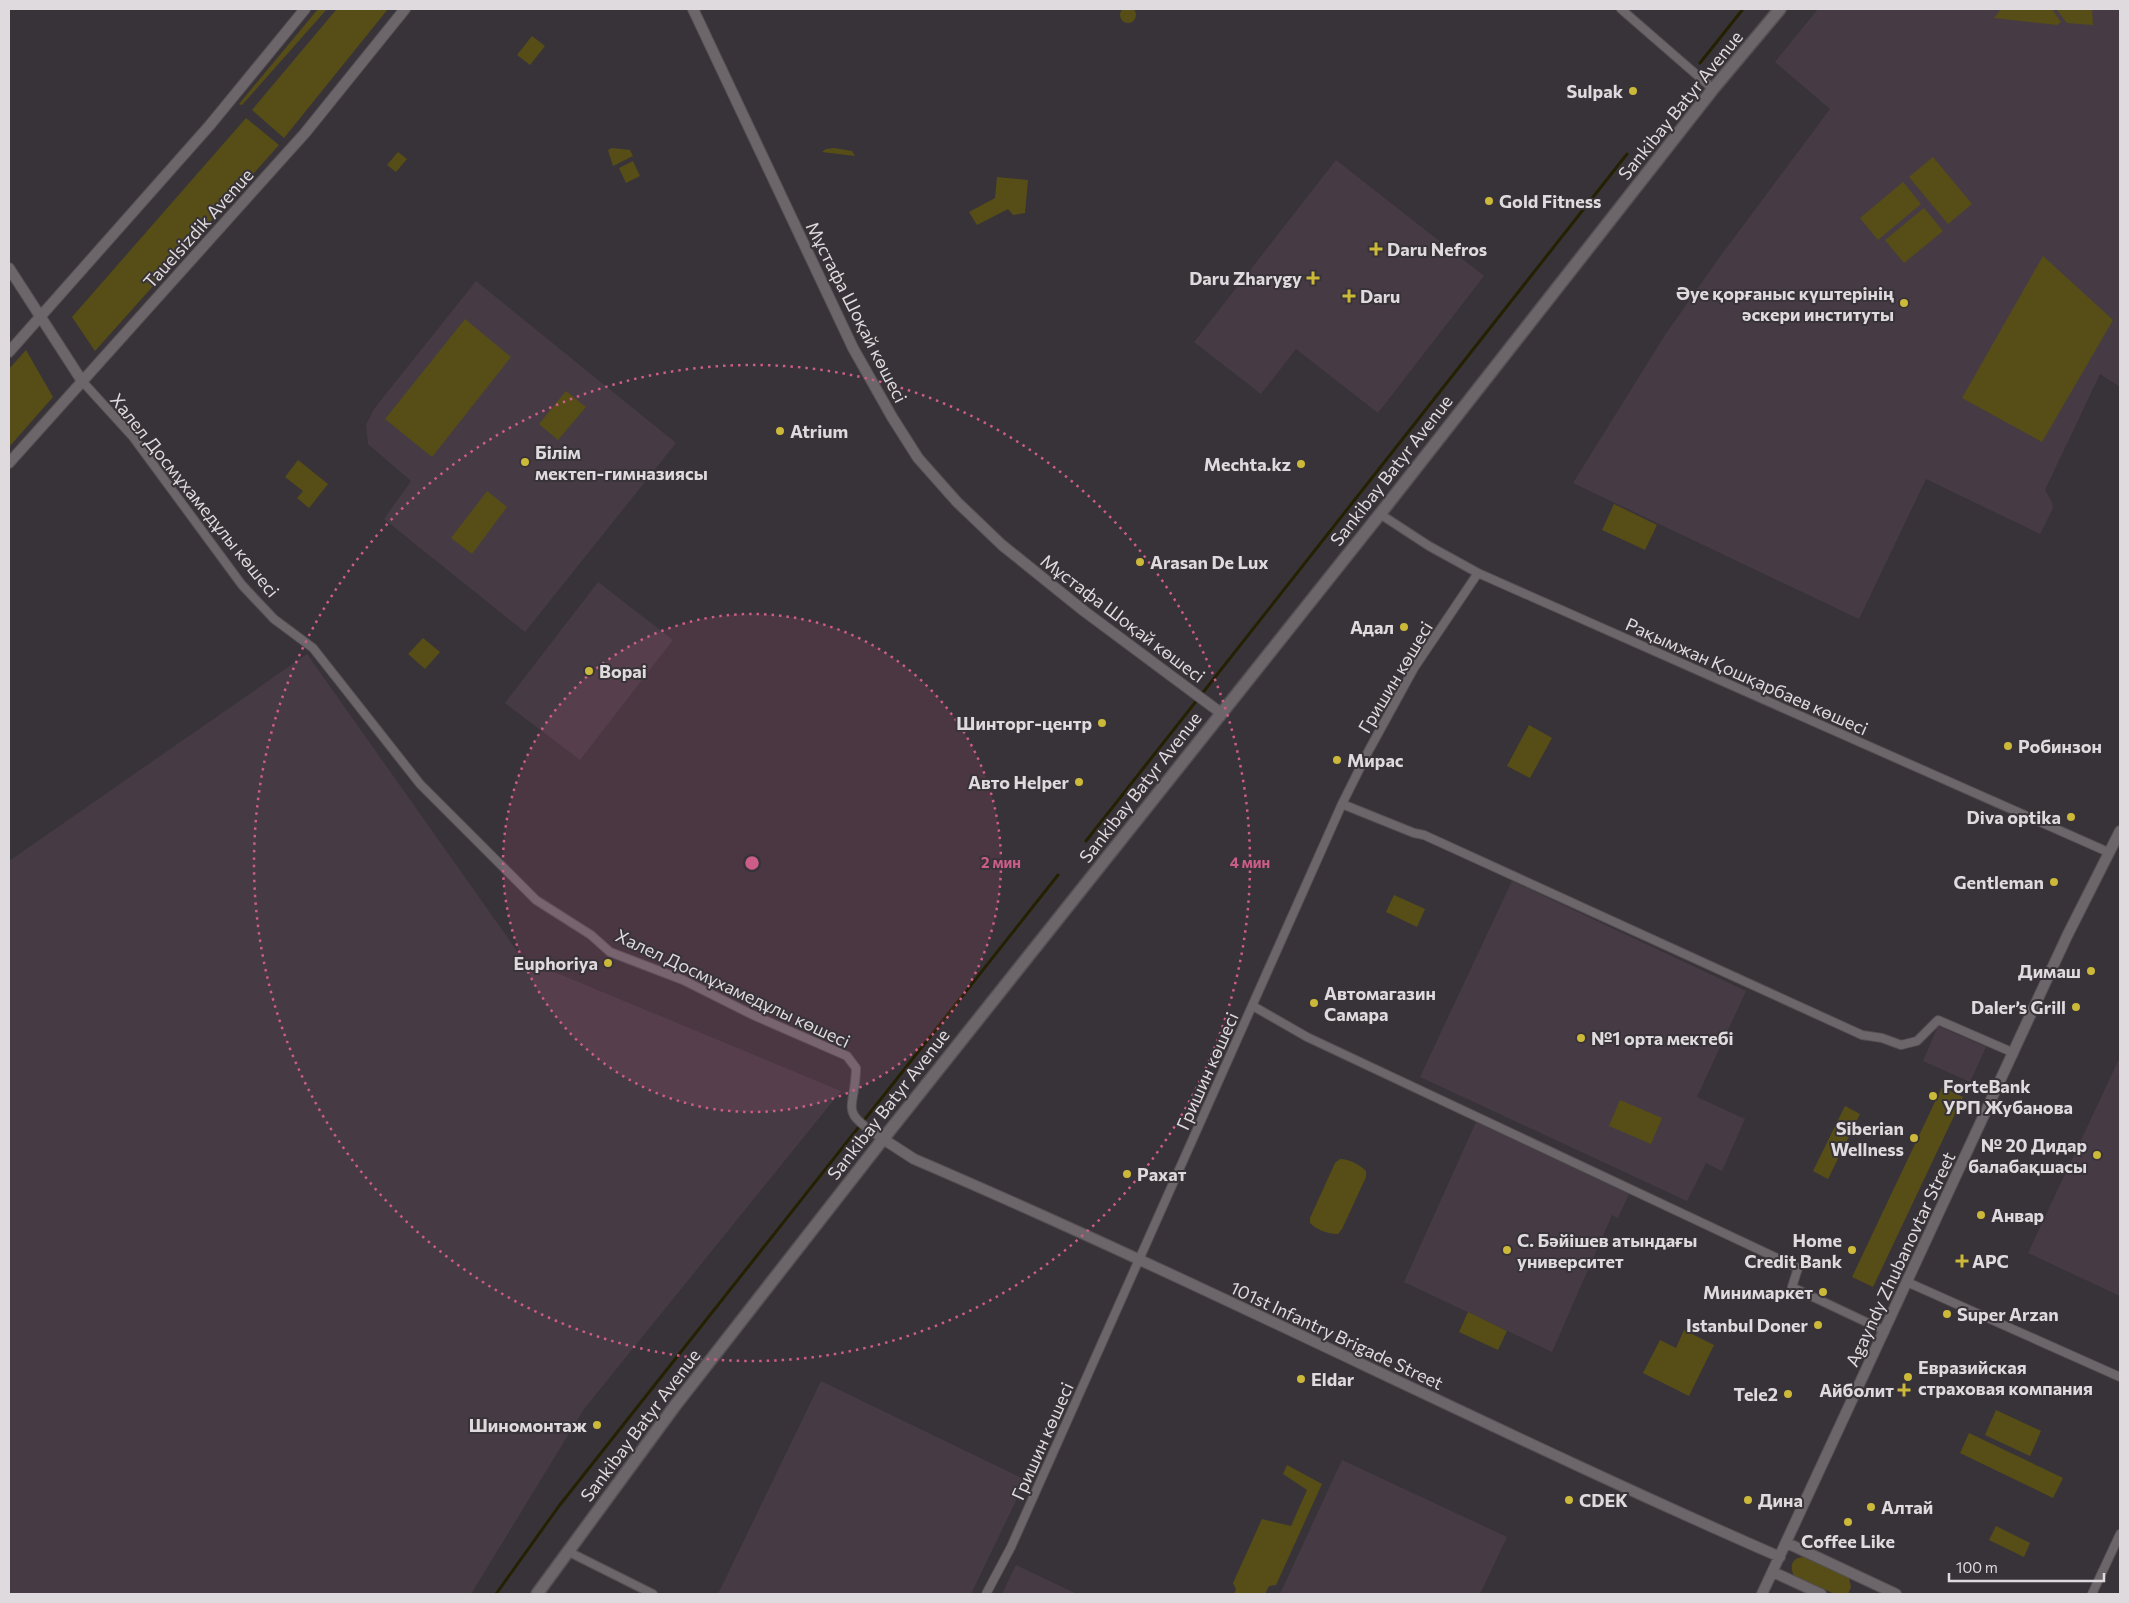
<svg xmlns="http://www.w3.org/2000/svg" width="2129" height="1603" font-family="Commissioner,sans-serif">
	<style>
		.built { fill: #463b44 }
		.green { fill: #564e16 }
		.lines { fill: none; stroke-linecap: round; stroke-linejoin: round }
		.stream { stroke: #252002; stroke-width: 3 }
		.minor-casing { stroke: #555054; stroke-width: 10 }
		.tertiary-casing { stroke: #555054; stroke-width: 12 }
		.secondary-casing { stroke: #555054; stroke-width: 14 }
		.minor { stroke: #6c666b; stroke-width: 8 }
		.tertiary { stroke: #6c666b; stroke-width: 10 }
		.secondary { stroke: #6c666b; stroke-width: 11 }
		.ring { fill: none; stroke: #cc5c88; stroke-width: 2.5; stroke-dasharray: 2.5 5 }
		.poi-dot { fill: #ccb939; stroke: #383338; stroke-width: 2 }
		.labels { text-anchor: middle; dominant-baseline: central; stroke-width: 4; stroke-linejoin: round; paint-order: stroke }
		.poi-label { font-size: 18px; font-weight: bold; fill: #dedadd; stroke: #383338; text-anchor: start }
		.street-label { font-size: 18px; fill: #dedadd; stroke: #383338 }
		.centre { fill: #cc5c88; stroke: #383338; stroke-width: 2.5 }
		.ring-label { font-size: 15px; text-anchor: middle; font-weight: bold; fill: #cc5c88; stroke: #383338; stroke-width: 4; stroke-linejoin: round; paint-order: stroke }
	</style>
	<rect width="100%" height="100%" fill="#383338"/>
	<path class="built" d="M1818,9H2120V387L2100,374L2045,490L2052,502L2053,508L2040,534L1926,479L1859,619L1573,483L1665,335L1719,258L1830,109L1775,62Z
		M1336,160L1484,276L1378,413L1296,349L1261,394L1194,342Z
		M476,281L676,443L525,632L384,519L411,481L368,444L366,425L374,409Z
		M598,582L673,640L580,760L505,703Z
		M307,654L522,958L513,966L523,959L841,1091L584,1409L471,1594H9V861Z
		M1512,881L1746,991L1697,1097L1745,1119L1722,1171L1706,1163L1687,1201L1420,1077Z
		M1938,1026L1986,1047L1970,1082L1923,1061Z
		M2120,1057V1296L2028,1253Z
		M1476,1122L1629,1194L1618,1218L1612,1215L1552,1352L1404,1282Z
		M821,1381L1026,1480L971,1594H718Z
		M1342,1460L1507,1537L1480,1594H1280Z
		M1016,1565L1077,1594H1002Z"/>
	<path class="green" d="M1120 15a8 8 0 1 1 16 0a8 8 0 1 1-16 0Z
		M318,9H327L242,105L239,104Z
		M335,9H388L284,138L252,110L336,10Z
		M2001,9H2052L2061,22L2057,25L1994,18Z
		M2056,9H2092L2093,25L2067,23Z
		M532,36L545,46L530,65L517,55Z
		M246,118L279,145L95,351L72,317Z
		M612,148L630,150L633,156L613,166L608,150Z
		M834,148L852,151L855,156L822,152L826,149Z
		M398,152L407,159L396,172L387,165Z
		M1933,157L1972,204L1948,224L1909,177Z
		M633,161L640,176L626,183L619,168Z
		M997,177L1028,180L1025,213L1013,215L1008,209L977,225L969,212L995,198Z
		M1903,182L1921,204L1878,240L1860,218Z
		M1924,208L1943,231L1904,263L1885,240Z
		M2043,256L2113,320L2042,442L1962,398Z
		M465,319L511,357L432,457L385,419Z
		M26,350L53,397L9,447V369Z
		M566,391L586,407L558,440L539,424Z
		M298,460L328,484L309,508L297,498L303,491L285,477Z
		M487,491L507,507L472,554L451,538Z
		M1614,504L1657,525L1645,550L1602,530Z
		M423,638L440,652L425,669L408,654Z
		M1529,725L1552,738L1530,778L1507,766Z
		M1394,895L1425,909L1417,927L1386,912Z
		M1942,1087L1963,1097L1873,1287L1852,1277Z
		M1620,1100L1662,1118L1651,1144L1609,1126Z
		M1845,1106L1860,1114L1828,1179L1813,1171Z
		M1340,1159C1349,1159 1359,1164 1366,1171V1177L1342,1229L1338,1234C1328,1234 1317,1230 1310,1223V1218L1335,1163Z
		M1468,1312L1507,1331L1498,1350L1459,1332Z
		M1684,1330L1714,1345L1689,1396L1643,1373L1660,1340L1676,1348Z
		M1996,1410L2041,1431L2030,1456L1985,1435Z
		M1969,1433L2063,1478L2053,1498L1960,1453Z
		M1287,1465L1322,1484L1276,1585L1269,1586L1265,1594H1234L1236,1589L1233,1583L1262,1519L1291,1526L1307,1490L1283,1474Z
		M1996,1526L2030,1543L2024,1557L1989,1540Z
		M1803,1557L1849,1578L1851,1587L1848,1594H1835L1794,1576C1789,1566 1792,1558 1803,1557Z"/>
	<g class="lines">
		<path class="stream" d="M1700,63L1743,9
			M1086,841L1627,154
			M496,1594L559,1506L1058,875"/>
		<defs>
			<path id="minor" d="M1621,9L1713,89
				M82,381L133,437L242,585L274,619L313,648L420,784L536,900L591,935L610,952L683,980L753,1015L847,1056L856,1068C855,1113 837,1109 883,1139
				M1380,514L1429,546L1478,573L2108,852
				M1342,804L1414,833L1424,835L1862,1035L1882,1038L1901,1045L1917,1041L1938,1020L2014,1053
				M1253,1006L1307,1037L1798,1268L1792,1287L1885,1331
				M1907,1282L2120,1377
				M567,1551L653,1594
				M986,1594L1011,1547L1342,804L1369,750L1414,668L1478,573
				M2092,1594L2120,1534"/>
			<path id="tertiary" d="M693,9L853,348L892,417L918,458L957,502L1002,545L1084,611L1221,713
				M9,268L82,381
				M9,352L210,125L305,9
				M9,463L305,133L405,9
				M883,1139L914,1159C1206,1284 1489,1430 1780,1557
				M1787,1543L1896,1594
				M1773,1572L1821,1594
				M1762,1594L2067,936L2120,831"/>
			<path id="secondary" d="M537,1594L674,1407L883,1139L1380,514L1713,89L1780,9"/>
		</defs>
		<use href="#minor" class="minor-casing"/>
		<use href="#tertiary" class="tertiary-casing"/>
		<use href="#secondary" class="secondary-casing"/>
		<use href="#minor" class="minor"/>
		<use href="#tertiary" class="tertiary"/>
		<use href="#secondary" class="secondary"/>
	</g>
	<circle cx="752" cy="863" r="249" fill="#cc5c88" fill-opacity=".12"/>
	<g class="ring">
		<circle cx="752" cy="863" r="249"/>
		<circle cx="752" cy="863" r="498"/>
	</g>
	<g class="poi-dot">
		<circle cx="1633" cy="91" r="5"/>
		<circle cx="1489" cy="201" r="5"/>
		<path d="M1373.5 241.5h5v5h5v5h-5v5h-5v-5h-5v-5h5z"/>
		<path d="M1310.5 270.5h5v5h5v5h-5v5h-5v-5h-5v-5h5z"/>
		<path d="M1346.5 288.5h5v5h5v5h-5v5h-5v-5h-5v-5h5z"/>
		<circle cx="1904" cy="303" r="5"/>
		<circle cx="780" cy="431" r="5"/>
		<circle cx="525" cy="462" r="5"/>
		<circle cx="1301" cy="464" r="5"/>
		<circle cx="1140" cy="562" r="5"/>
		<circle cx="1404" cy="627" r="5"/>
		<circle cx="589" cy="671" r="5"/>
		<circle cx="1102" cy="723" r="5"/>
		<circle cx="2008" cy="746" r="5"/>
		<circle cx="1337" cy="760" r="5"/>
		<circle cx="1079" cy="782" r="5"/>
		<circle cx="2071" cy="817" r="5"/>
		<circle cx="2054" cy="882" r="5"/>
		<circle cx="608" cy="963" r="5"/>
		<circle cx="2091" cy="971" r="5"/>
		<circle cx="1314" cy="1003" r="5"/>
		<circle cx="2076" cy="1007" r="5"/>
		<circle cx="1581" cy="1038" r="5"/>
		<circle cx="1933" cy="1096" r="5"/>
		<circle cx="1914" cy="1138" r="5"/>
		<circle cx="2097" cy="1155" r="5"/>
		<circle cx="1127" cy="1174" r="5"/>
		<circle cx="1981" cy="1215" r="5"/>
		<circle cx="1507" cy="1250" r="5"/>
		<circle cx="1852" cy="1250" r="5"/>
		<path d="M1959.5 1253.5h5v5h5v5h-5v5h-5v-5h-5v-5h5z"/>
		<circle cx="1823" cy="1292" r="5"/>
		<circle cx="1947" cy="1314" r="5"/>
		<circle cx="1818" cy="1325" r="5"/>
		<circle cx="1908" cy="1377" r="5"/>
		<circle cx="1301" cy="1379" r="5"/>
		<path d="M1901.5 1382.5h5v5h5v5h-5v5h-5v-5h-5v-5h5z"/>
		<circle cx="1788" cy="1394" r="5"/>
		<circle cx="597" cy="1425" r="5"/>
		<circle cx="1569" cy="1500" r="5"/>
		<circle cx="1748" cy="1500" r="5"/>
		<circle cx="1871" cy="1507" r="5"/>
		<circle cx="1848" cy="1522" r="5"/>
	</g>
	<g class="labels">
		<g class="poi-label">
			<text x="1623" y="91" text-anchor="end">Sulpak</text>
			<text x="1499" y="201">Gold Fitness</text>
			<text x="1387" y="249">Daru Nefros</text>
			<text x="1302" y="278" text-anchor="end">Daru Zharygy</text>
			<text x="1894" y="293" text-anchor="end">Әуе қорғаныс күштерінің<tspan x="1894" dy="21">әскери институты</tspan></text>
			<text x="1360" y="296">Daru</text>
			<text x="790" y="431">Atrium</text>
			<text x="535" y="452">Білім<tspan x="535" dy="21">мектеп-гимназиясы</tspan></text>
			<text x="1291" y="464" text-anchor="end">Mechta.kz</text>
			<text x="1150" y="562">Arasan De Lux</text>
			<text x="1394" y="627" text-anchor="end">Адал</text>
			<text x="599" y="671">Bopai</text>
			<text x="1092" y="723" text-anchor="end">Шинторг-центр</text>
			<text x="2018" y="746">Робинзон</text>
			<text x="1347" y="760">Мирас</text>
			<text x="1069" y="782" text-anchor="end">Авто Helper</text>
			<text x="2061" y="817" text-anchor="end">Diva optika</text>
			<text x="2044" y="882" text-anchor="end">Gentleman</text>
			<text x="598" y="963" text-anchor="end">Euphoriya</text>
			<text x="2081" y="971" text-anchor="end">Димаш</text>
			<text x="1324" y="993">Автомагазин<tspan x="1324" dy="21">Самара</tspan></text>
			<text x="2066" y="1007" text-anchor="end">Daler’s Grill</text>
			<text x="1591" y="1038">№1 орта мектебі</text>
			<text x="1943" y="1086">ForteBank<tspan x="1943" dy="21">УРП Жубанова</tspan></text>
			<text x="1904" y="1128" text-anchor="end">Siberian<tspan x="1904" dy="21">Wellness</tspan></text>
			<text x="2087" y="1145" text-anchor="end">№ 20 Дидар<tspan x="2087" dy="21">балабақшасы</tspan></text>
			<text x="1137" y="1174">Рахат</text>
			<text x="1991" y="1215">Анвар</text>
			<text x="1517" y="1240">С. Бәйішев атындағы<tspan x="1517" dy="21">университет</tspan></text>
			<text x="1842" y="1240" text-anchor="end">Home<tspan x="1842" dy="21">Credit Bank</tspan></text>
			<text x="1972" y="1261">АРС</text>
			<text x="1813" y="1292" text-anchor="end">Минимаркет</text>
			<text x="1957" y="1314">Super Arzan</text>
			<text x="1808" y="1325" text-anchor="end">Istanbul Doner</text>
			<text x="1918" y="1367">Евразийская<tspan x="1918" dy="21">страховая компания</tspan></text>
			<text x="1311" y="1379">Eldar</text>
			<text x="1894" y="1390" text-anchor="end">Айболит</text>
			<text x="1778" y="1394" text-anchor="end">Tele2</text>
			<text x="587" y="1425" text-anchor="end">Шиномонтаж</text>
			<text x="1579" y="1500">CDEK</text>
			<text x="1758" y="1500">Дина</text>
			<text x="1881" y="1507">Алтай</text>
			<text x="1848" y="1541" text-anchor="middle">Coffee Like</text>
		</g>
		<g class="street-label">
			<text transform="translate(1680 105) rotate(-51)">Sankibay Batyr Avenue</text>
			<text transform="translate(198 228) rotate(-48)">Tauelsizdik Avenue</text>
			<text transform="translate(857 312) rotate(63)">Мұстафа Шоқай көшесі</text>
			<text transform="translate(1391 470) rotate(-52)">Sankibay Batyr Avenue</text>
			<text transform="translate(195 495) rotate(51)">Халел Досмұхамедұлы көшесі</text>
			<text transform="translate(1123 618) rotate(37)">Мұстафа Шоқай көшесі</text>
			<text transform="translate(1747 676) rotate(24)">Рақымжан Қошқарбаев көшесі</text>
			<text transform="translate(1395 677) rotate(-59)">Гришин көшесі</text>
			<text transform="translate(1140 787) rotate(-52)">Sankibay Batyr Avenue</text>
			<text transform="translate(733 988) rotate(25)">Халел Досмұхамедұлы көшесі</text>
			<text transform="translate(1207 1071) rotate(-66)">Гришин көшесі</text>
			<text transform="translate(888 1104) rotate(-52)">Sankibay Batyr Avenue</text>
			<text transform="translate(1900 1259) rotate(-65)">Agayndy Zhubanovtar Street</text>
			<text transform="translate(1337 1335) rotate(25)">101st Infantry Brigade Street</text>
			<text transform="translate(640 1425) rotate(-53)">Sankibay Batyr Avenue</text>
			<text transform="translate(1042 1441) rotate(-66)">Гришин көшесі</text>
		</g>
	</g>
	<circle cx="752" cy="863" r="8" class="centre"/>
	<g class="ring-label">
		<text x="1001" y="868">2 мин</text>
		<text x="1250" y="868">4 мин</text>
	</g>
	<rect width="2129" height="1603" fill="none" stroke="#dedadd" stroke-width="20"/>
	<path d="M1949 1573v8h155v-8" fill="none" stroke="#dedadd" stroke-width="2.5"/>
	<text x="1956" y="1573" font-size="15" fill="#dedadd" stroke="#383338" stroke-width="4" paint-order="stroke">100 m</text>
</svg>
